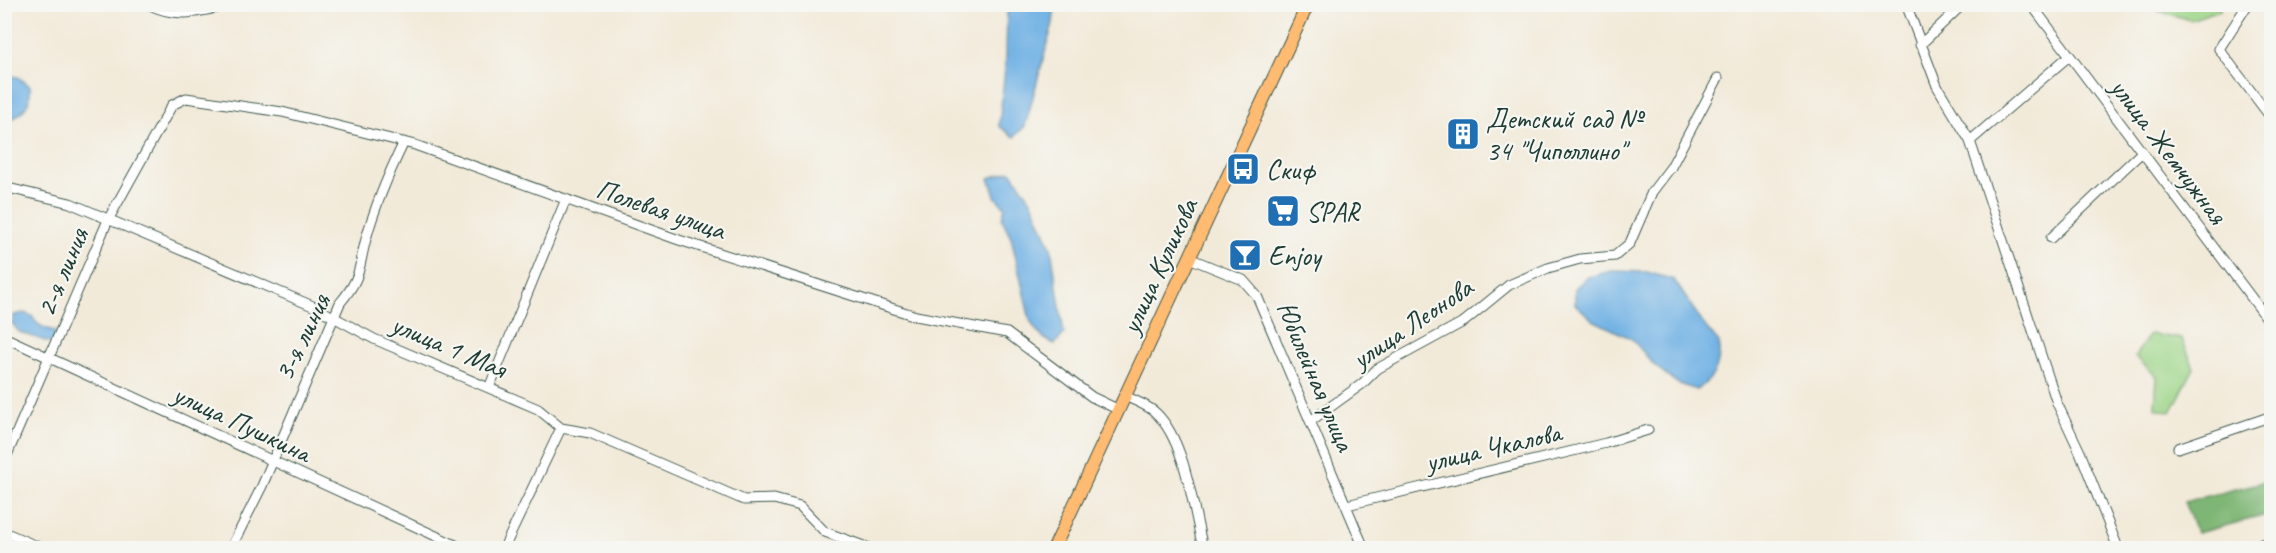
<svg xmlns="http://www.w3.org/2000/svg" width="2276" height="553" font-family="Caveat,sans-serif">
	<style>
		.green { fill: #9dd588; stroke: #5e895e; stroke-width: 1.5 }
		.forest { fill: #7eb674; stroke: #4e7a54; stroke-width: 1.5 }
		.water { fill: #6fb1e4; stroke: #47778c; stroke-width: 1.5 }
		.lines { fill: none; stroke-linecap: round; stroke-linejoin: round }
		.minor-casing { stroke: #3f574d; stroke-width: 11 }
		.major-casing { stroke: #3f574d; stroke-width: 14 }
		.minor { stroke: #fff; stroke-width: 9 }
		.major { stroke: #febb71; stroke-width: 12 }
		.labels { text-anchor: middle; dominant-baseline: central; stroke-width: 4.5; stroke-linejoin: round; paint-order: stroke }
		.poi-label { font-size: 28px; fill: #1f3d34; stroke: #f6f6f2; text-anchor: start }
		.street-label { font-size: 28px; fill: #1f3d34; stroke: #f6f6f2 }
	</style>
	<rect width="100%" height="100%" fill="#f6f6f2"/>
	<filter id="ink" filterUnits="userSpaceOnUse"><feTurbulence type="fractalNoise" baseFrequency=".0167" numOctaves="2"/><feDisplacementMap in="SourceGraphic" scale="12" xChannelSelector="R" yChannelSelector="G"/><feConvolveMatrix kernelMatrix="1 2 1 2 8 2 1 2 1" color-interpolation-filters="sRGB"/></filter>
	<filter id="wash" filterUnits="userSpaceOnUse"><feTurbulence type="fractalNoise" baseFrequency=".008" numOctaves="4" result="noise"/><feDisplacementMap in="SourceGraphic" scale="24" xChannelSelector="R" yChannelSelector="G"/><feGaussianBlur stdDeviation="1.35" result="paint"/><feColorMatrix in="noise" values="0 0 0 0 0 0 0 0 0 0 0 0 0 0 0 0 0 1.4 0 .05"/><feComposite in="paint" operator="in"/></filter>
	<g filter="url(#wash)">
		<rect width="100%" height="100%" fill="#f2ead9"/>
		<path class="green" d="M2149,5H2219L2220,10L2190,20L2159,11Z
			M2150,334L2182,339L2194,368L2171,412L2155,408L2157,377L2135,356Z"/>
		<path class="forest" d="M2271,480V514L2197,533L2184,502Z"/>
		<path class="water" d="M1007,4L1055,5L1053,23L1025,126L1014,137L999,126L1006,59Z
			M5,75L18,77L30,86C32,106 21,115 5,123Z
			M1011,171L1031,200L1051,247L1064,334L1055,344C1042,339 1036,332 1030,320L1011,237L1002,219L1005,207L996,198L989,178Z
			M1612,271L1647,272L1674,280L1704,325L1719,343C1720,365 1716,378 1696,390L1677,383L1654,365L1632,339L1593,320L1575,304V288L1588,277Z
			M24,313L32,316C37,326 45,329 55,331V339L51,343L19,332L12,323L14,315Z"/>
	</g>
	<g filter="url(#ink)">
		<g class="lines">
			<defs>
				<path id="minor" d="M148,4C178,20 202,11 233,4
					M1906,4L1937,86L1970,141L2057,403L2080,452L2118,548
					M2031,4L2272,325
					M2248,4L2219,49L2272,119
					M1920,45L1963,4
					M1970,141L2069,56
					M4,187L70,203L315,307L374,339L538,409L561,428L590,433L744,500L774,499L800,506L825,532L869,548
					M2051,238L2142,152
					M1189,258L1243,280L1257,296L1364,548
					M4,337L462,548
					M489,388L566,199
					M1124,395C1134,401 1148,405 1156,413C1186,442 1193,509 1203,548
					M1312,420L1362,384L1377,369L1465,321L1509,285L1548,268L1580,259L1615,256L1630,243L1652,192L1671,167L1718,78
					M2178,448L2272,416
					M4,462L108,220L172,105L186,98L282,112L415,145L679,240L916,316L1007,333L1092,397L1117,409
					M1347,505L1606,443L1648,430
					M4,532L41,548
					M231,548L262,486L340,303C362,277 358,269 366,239C375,206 389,173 404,142
					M504,548L561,428
					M2248,548L2272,541"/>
				<path id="major" d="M1054,548L1308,4"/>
			</defs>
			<use href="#minor" class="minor-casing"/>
			<use href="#major" class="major-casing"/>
			<use href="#minor" class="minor"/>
			<use href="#major" class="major"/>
		</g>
	</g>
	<defs>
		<symbol id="building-square" viewBox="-11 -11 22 22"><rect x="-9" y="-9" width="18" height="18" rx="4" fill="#1f6fb2" stroke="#f6f6f2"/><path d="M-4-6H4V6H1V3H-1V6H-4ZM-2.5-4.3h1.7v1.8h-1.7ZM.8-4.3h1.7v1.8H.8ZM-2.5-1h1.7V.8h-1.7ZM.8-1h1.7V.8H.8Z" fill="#fff"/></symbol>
		<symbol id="bus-square" viewBox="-11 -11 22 22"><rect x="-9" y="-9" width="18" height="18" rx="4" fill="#1f6fb2" stroke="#f6f6f2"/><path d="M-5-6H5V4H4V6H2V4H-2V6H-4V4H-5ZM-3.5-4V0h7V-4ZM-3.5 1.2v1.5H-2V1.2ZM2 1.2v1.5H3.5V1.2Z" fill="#fff"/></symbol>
		<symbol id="supermarket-square" viewBox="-11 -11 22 22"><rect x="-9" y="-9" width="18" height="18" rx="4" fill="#1f6fb2" stroke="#f6f6f2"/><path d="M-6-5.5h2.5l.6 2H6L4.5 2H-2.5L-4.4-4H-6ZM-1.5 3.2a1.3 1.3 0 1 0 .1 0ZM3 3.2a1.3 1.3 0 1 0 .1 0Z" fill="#fff"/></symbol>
		<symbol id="bar-square" viewBox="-11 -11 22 22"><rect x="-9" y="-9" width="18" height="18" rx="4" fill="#1f6fb2" stroke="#f6f6f2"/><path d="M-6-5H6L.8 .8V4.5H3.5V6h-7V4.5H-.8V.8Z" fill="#fff"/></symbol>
	</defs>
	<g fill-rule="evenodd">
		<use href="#building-square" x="1444" y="115" width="38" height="38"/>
		<use href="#bus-square" x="1224" y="150" width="38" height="38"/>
		<use href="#supermarket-square" x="1264" y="192" width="38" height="38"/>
		<use href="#bar-square" x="1226" y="236" width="38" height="38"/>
	</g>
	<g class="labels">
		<g class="poi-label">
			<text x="1486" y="118">Детский сад №<tspan x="1486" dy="32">34 "Чиполлино"</tspan></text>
			<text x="1266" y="169">Скиф</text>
			<text x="1306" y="211">SPAR</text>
			<text x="1268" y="255">Enjoy</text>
		</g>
		<g class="street-label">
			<text transform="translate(2169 151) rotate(53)">улица Жемчужная</text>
			<text transform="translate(661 209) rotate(19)">Полевая улица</text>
			<text transform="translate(1159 266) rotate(-65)">улица Куликова</text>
			<text transform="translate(62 272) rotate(-67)">2-я линия</text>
			<text transform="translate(1412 323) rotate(-34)">улица Леонова</text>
			<text transform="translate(302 337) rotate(-64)">3-я линия</text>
			<text transform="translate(449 346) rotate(23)">улица 1 Мая</text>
			<text transform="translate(1316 376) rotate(67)">Юбилейная улица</text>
			<text transform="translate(242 423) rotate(25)">улица Пушкина</text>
			<text transform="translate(1493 447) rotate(-13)">улица Чкалова</text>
		</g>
	</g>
	<rect width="2276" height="553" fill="none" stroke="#f6f6f2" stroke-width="24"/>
</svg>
